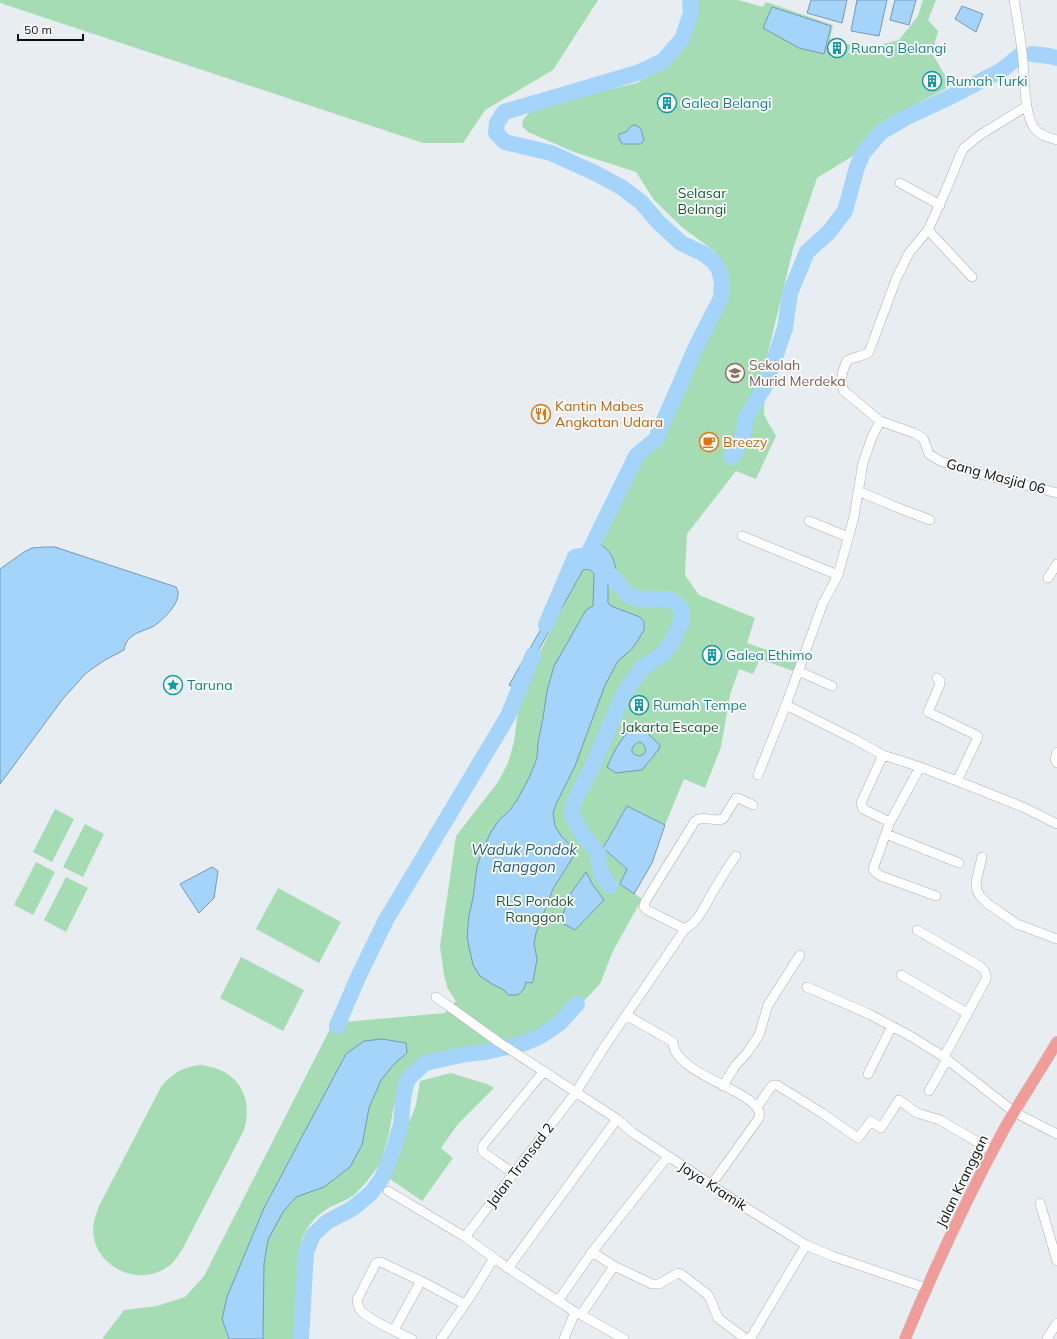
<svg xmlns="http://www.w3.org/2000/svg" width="1057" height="1339" font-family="Mulish,sans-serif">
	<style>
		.green { fill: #a5dcb3 }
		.water { fill: #a4d4fa; stroke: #7698b3; fill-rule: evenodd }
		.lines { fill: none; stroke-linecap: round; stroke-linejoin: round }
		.river { stroke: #a4d4fa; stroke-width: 16 }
		.minor-casing { stroke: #abafb5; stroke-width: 10 }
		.major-casing { stroke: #c9caca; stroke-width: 12 }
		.minor { stroke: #fff; stroke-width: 9 }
		.major { stroke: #f29c99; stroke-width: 11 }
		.labels { text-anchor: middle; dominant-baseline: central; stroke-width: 3.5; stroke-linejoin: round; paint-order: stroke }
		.culture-label { font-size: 14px; fill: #0d838f; stroke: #fff; text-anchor: start }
		.park-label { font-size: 14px; fill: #195730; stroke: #fff }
		.education-label { font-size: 14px; fill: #785e54; stroke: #fff; text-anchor: start }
		.food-label { font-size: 14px; fill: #c56008; stroke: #fff; text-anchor: start }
		.street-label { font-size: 14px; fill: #0b0d0e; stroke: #fff }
		.water-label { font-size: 15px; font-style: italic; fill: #1f5c85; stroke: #fff }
	</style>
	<rect width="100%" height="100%" fill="#e8edf2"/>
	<path class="green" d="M0,0H598L553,70L485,110L463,143H423L0,3Z
		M694,0H738L763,7L766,2L833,25L830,39L851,45L848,53L899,40L918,16L923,0H936L928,20L938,31L932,53L951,86L887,119L861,151L817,178L793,249L765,365L764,415L776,436L756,479L736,471L687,534L685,575L699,595L755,618L747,643L799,661L796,672L760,659L753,674L739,669L730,695L721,747L705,788L684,779L665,825L626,807L603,848L628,870L620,884L642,899L613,951L600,984L579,1006L572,1002L552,1024L537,1034L525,1040L421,1061C389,1084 396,1115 385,1148C383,1153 382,1160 379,1165C372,1175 363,1187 354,1195C347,1200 339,1203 332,1206C318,1213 305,1227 301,1242C294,1269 299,1310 300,1339H102L124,1310L157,1306L185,1297L204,1276L333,1023L445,1013L456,1001L448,989L444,975L440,946L456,836L498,782L508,763L514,742L519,703L527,678L565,601L598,542L599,533L607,515L724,296L726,281L725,267L714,251L683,228L654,200L636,172L574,152L528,132L522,126L523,120L535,106L637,83L667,65L686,42L695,14Z
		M55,809L74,819L52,862L33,852Z
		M85,824L104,834L83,877L63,867Z
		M36,862L55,872L33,915L14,905Z
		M66,877L88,888L66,932L44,920Z
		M278,888L341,922L319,963L256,929Z
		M241,957L304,990L283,1031L220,998Z
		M200,1065C237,1069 254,1095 244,1130L182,1250C177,1257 173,1264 166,1268C136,1287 94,1266 93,1230C93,1222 96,1214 99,1206L161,1087C172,1073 183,1067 200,1065Z
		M451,1073L487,1084L494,1088L458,1124L441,1148L453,1158L422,1201L387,1177L416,1105L420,1081Z"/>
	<path class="water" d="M811,0H847L842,23L807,13Z
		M857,0H887L879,36L851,31Z
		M895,0H916L909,25L890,20Z
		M962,6L983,14L976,32L955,19Z
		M772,7L831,26L824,54L799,48L763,28Z
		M634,125C643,126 641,133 644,140L641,144H622L619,138V134L626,132L631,126Z
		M602,513L607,515L599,533L598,542C613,554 613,556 617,575L608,580V603L611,606L640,617L644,622V630L638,640L632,649L618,661L605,685L575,766L557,802L553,813L555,826L562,837L576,850V852L553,889L536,933L534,944L537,959L533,981L532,983L526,982L524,989L518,995H508L504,990L492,984L480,976L473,965L469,947L467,937L469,915L473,898L477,866L483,849L491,832L500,819L510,810L517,800L530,776L537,758L538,743L543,718L547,691L554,666L586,610L593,606L594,574C591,569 588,569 583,570L517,689L509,685L580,561Z
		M45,547H55L176,587C185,599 164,619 154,626C147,630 138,631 131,637C127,640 125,644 124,650L105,660L86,673L62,700L0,784V569L24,552L32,548Z
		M635,725L646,732L660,745L659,749L642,770L616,773L607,767C615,749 621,738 635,725ZM640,742C650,747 645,759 636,755C628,752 633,743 640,742Z
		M627,806L665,825L652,863L634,894L620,884L627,869L603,848Z
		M212,867L218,871L214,898L199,913L180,884Z
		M586,872L593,885L604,900L575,930L560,922L571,893Z
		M382,1039L406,1043L407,1053L395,1063L381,1080L369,1108L362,1145L350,1167L324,1187L296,1197L283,1212L268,1240L264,1264L263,1339H229L222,1319L227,1297L264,1208L346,1054L364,1041Z"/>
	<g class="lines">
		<path class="river" d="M1032,54L1049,56L1057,58
			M732,457L743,437L746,418L766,384L785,328L790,293L807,252L829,232L845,211L857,167L863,153L881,132L907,117L950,97L1002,70L1019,56
			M598,561L627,594L637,599H668L676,603L682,610V621L670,645L663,654L643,667L623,695L591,769L574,802L572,810L573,818L583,835L598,853L600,869L604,879L610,886
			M546,625L575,557L588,554L636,456L656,439L696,347L721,298L722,282L719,270L714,262L704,254L681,243L659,223L641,202L621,187L595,173L551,153L505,142L496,133L497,123L504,112L637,73L663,61L682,39L691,13L690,0
			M337,1026L360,973L386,920L508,716L533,655
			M301,1339L306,1252L313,1235L327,1222L353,1208L371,1193L382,1178L393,1151L401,1124L403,1099L407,1080L425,1063L466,1054L485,1052L525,1043L541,1036L560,1023L577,1004"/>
		<defs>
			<path id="minor" d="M1014,0C1017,17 1020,34 1022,52C1025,72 1023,114 1035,129C1041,136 1050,138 1057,140
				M1027,106L980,135L964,148L961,153L946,190L928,230L909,253L897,277L869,352C863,357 854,356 847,361C842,371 839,381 844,391L880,421L914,433L923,438L929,454L940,461L984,475L1057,493
				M900,183L940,205
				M928,230L972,277
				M858,491L896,507L930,520
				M809,521L848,537
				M742,536L838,575
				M1048,578L1057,564
				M798,671L832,686
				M937,678L940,681V684L928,712L976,735L978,737L957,781
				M786,705L856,740L883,755L920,767L970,786L1025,808L1057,824
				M1057,752L1055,759L1057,763
				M883,755L861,803L863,809L890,822
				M920,767L890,822L873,869L875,872L881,876L936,896
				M758,775L787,702L823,603L838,575L854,517L863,463L872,437L880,421
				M886,834L959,863
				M982,857L976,882L977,890L980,896L988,904L1017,924L1057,939
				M685,929L647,910L644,907L645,902L695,821C703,815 714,822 723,819L736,798H738L753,805
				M917,930L980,966C984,970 987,973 986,979L944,1057
				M901,975L967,1013
				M807,987L869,1014L912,1037L944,1057L1014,1112L1057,1134
				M436,997L500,1043L617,1119L633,1133L668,1156L743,1206L806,1245L832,1256L926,1288
				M626,1015L673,1042C674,1077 767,1092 759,1118L711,1185
				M868,1074L892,1026
				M723,1086L735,1066L747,1053L759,1035L768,1005L800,955
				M929,1091L947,1059
				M757,1107L771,1087L773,1085H777L822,1113L858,1138L871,1121L881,1128L899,1100L917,1113L940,1120L993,1151
				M513,1173L483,1152L482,1149L484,1144L544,1071
				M388,1191L465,1237L494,1258
				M1040,1203L1057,1261
				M465,1237L576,1092L605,1046L685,929C701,920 707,900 717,885C723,875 729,865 736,856
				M592,1252L614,1266L652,1284H659L678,1273L681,1274L707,1294L710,1298L718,1318L746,1339
				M558,1301L592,1252L668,1156
				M576,1312L624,1339
				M581,1315L614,1266
				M394,1330L421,1281
				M412,1339C396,1332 375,1323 362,1312C359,1309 358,1305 357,1300L376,1263L380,1262L385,1264L427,1284L464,1304
				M441,1339L470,1297L494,1258L508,1268
				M564,1339L575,1312L508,1268L617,1119
				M750,1339L806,1245
				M1047,1339L1057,1323"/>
			<path id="major" d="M905,1339C934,1269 966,1200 1002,1133C1019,1102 1039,1073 1057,1042"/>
		</defs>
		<use href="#minor" class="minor-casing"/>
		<use href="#major" class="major-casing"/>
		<use href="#minor" class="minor"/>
		<use href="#major" class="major"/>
	</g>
	<defs>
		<symbol id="building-ring" viewBox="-11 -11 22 22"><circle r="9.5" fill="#fff" stroke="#0f9aa8" stroke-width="1.5"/><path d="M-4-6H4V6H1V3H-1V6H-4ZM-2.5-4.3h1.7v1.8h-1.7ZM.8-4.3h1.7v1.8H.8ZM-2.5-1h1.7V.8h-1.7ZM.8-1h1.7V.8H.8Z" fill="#0f9aa8"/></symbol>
		<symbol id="school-ring" viewBox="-11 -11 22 22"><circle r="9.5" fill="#fff" stroke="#8d6e63" stroke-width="1.5"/><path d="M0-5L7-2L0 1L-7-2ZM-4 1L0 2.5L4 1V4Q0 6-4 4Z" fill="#8d6e63"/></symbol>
		<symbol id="restaurant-ring" viewBox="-11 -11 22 22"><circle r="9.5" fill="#fff" stroke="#e8710a" stroke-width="1.5"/><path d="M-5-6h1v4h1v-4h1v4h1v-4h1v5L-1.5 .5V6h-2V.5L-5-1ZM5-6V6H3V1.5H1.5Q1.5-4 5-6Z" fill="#e8710a"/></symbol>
		<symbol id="cafe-ring" viewBox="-11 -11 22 22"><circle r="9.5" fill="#fff" stroke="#e8710a" stroke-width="1.5"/><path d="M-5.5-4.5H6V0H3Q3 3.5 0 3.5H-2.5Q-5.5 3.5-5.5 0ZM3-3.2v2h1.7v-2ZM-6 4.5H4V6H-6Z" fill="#e8710a"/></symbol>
		<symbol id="sight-ring" viewBox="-11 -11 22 22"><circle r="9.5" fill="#fff" stroke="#0f9aa8" stroke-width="1.5"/><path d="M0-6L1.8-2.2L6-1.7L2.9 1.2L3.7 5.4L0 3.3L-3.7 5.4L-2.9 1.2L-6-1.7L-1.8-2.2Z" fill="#0f9aa8"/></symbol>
	</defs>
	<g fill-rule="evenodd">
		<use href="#building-ring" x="826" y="37" width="22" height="22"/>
		<use href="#building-ring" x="921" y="70" width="22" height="22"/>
		<use href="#building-ring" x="656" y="92" width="22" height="22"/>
		<use href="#school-ring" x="724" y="362" width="22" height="22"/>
		<use href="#restaurant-ring" x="530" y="403" width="22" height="22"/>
		<use href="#cafe-ring" x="698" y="431" width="22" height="22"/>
		<use href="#building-ring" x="701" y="644" width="22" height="22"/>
		<use href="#sight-ring" x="162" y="674" width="22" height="22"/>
		<use href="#building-ring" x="628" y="694" width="22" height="22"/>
	</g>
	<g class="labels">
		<g class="culture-label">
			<text x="851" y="48">Ruang Belangi</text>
			<text x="946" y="81">Rumah Turki</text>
			<text x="681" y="103">Galea Belangi</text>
			<text x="726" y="655">Galea Ethimo</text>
			<text x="187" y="685">Taruna</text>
			<text x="653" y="705">Rumah Tempe</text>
		</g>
		<g class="park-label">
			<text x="702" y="193">Selasar<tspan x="702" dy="16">Belangi</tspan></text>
			<text x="670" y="727">Jakarta Escape</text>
			<text x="535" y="901">RLS Pondok<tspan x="535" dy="16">Ranggon</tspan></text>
		</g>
		<g class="education-label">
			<text x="749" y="365">Sekolah<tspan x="749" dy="16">Murid Merdeka</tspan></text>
		</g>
		<g class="food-label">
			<text x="555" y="406">Kantin Mabes<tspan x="555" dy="16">Angkatan Udara</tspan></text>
			<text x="723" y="442">Breezy</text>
		</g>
		<g class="street-label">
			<text transform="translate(996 476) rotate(15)">Gang Masjid 06</text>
			<text transform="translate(520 1165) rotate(-53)">Jalan Transad 2</text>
			<text transform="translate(962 1181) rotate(-64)">Jalan Kranggan</text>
			<text transform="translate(713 1186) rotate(33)">Jaya Kramik</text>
		</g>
		<g class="water-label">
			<text x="524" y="849">Waduk Pondok<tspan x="524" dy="17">Ranggon</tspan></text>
		</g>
	</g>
	<path d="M18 34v6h65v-6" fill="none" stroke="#0b0d0e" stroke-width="2"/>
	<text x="24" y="34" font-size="12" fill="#0b0d0e" stroke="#ffffff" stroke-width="3" paint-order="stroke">50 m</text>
</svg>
